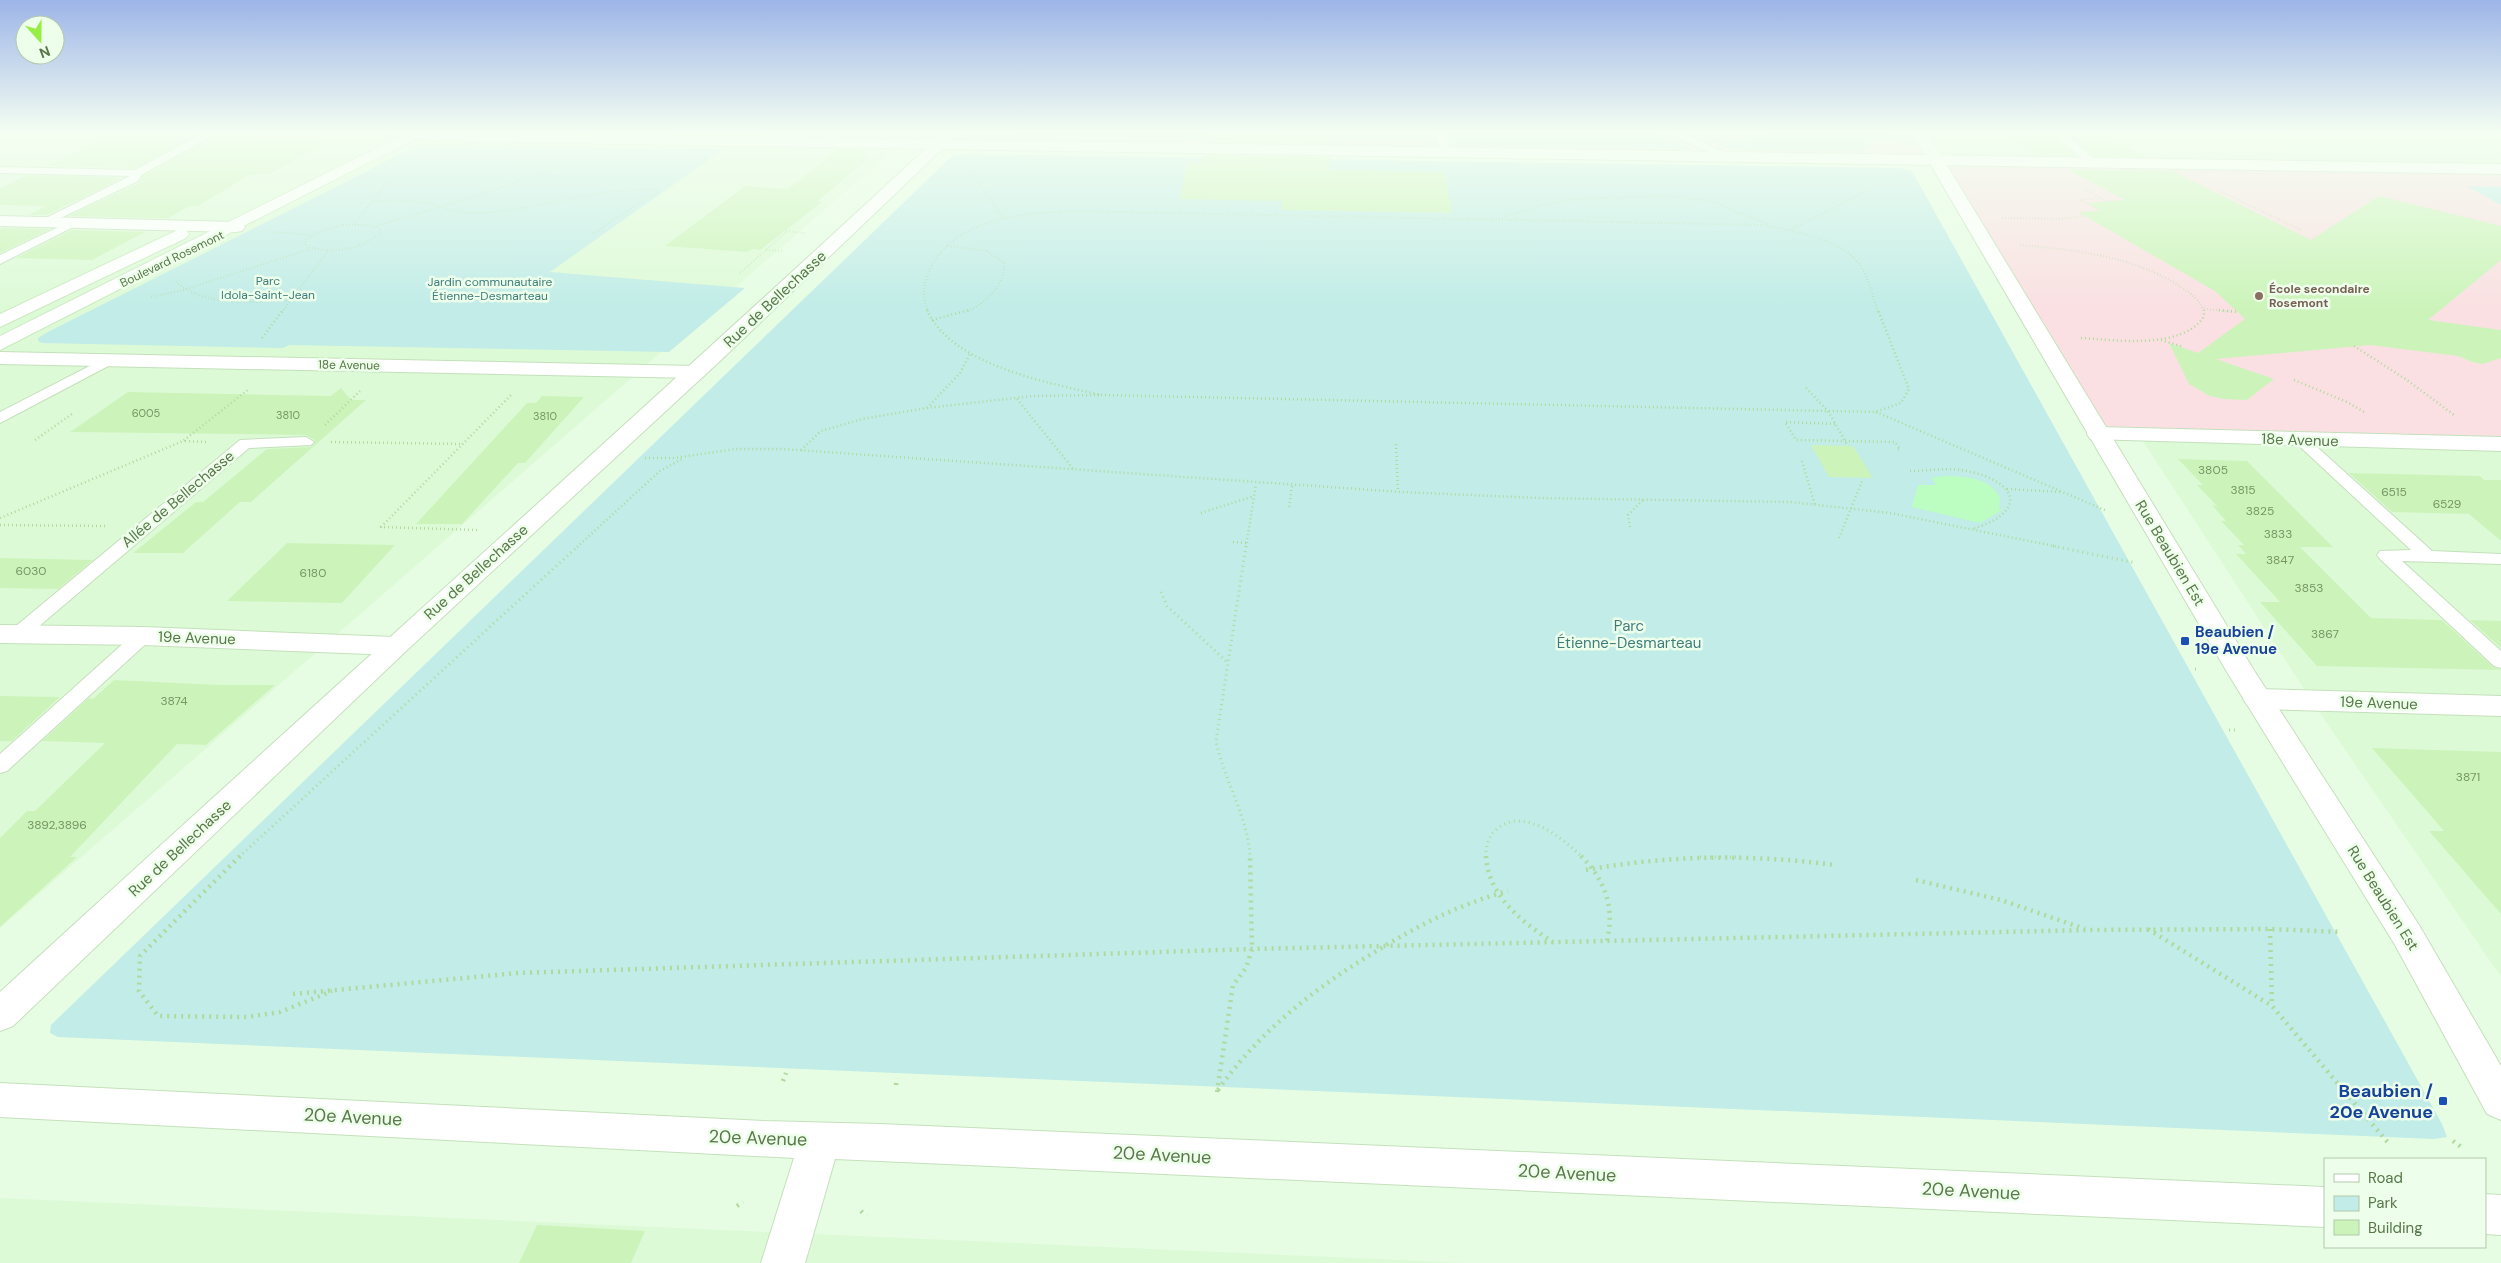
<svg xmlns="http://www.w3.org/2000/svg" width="2501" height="1263" font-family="'DM Sans',sans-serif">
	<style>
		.residential { fill: #ddfad7 }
		.education { fill: #fae0e2 }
		.green { fill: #c1ece7 }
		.sand { fill: #bcfec1 }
		.building { fill: #ccf4ba }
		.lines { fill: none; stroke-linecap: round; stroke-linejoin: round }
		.service-casing { stroke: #c4e0bb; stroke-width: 2 }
		.minor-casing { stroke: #c4e0bb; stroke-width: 2 }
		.tertiary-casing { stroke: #c4e0bb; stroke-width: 2 }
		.secondary-casing { stroke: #c9eabe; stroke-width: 2 }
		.path-far3 { stroke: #b0d99d; stroke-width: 2; stroke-dasharray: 0.5 2.5; stroke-linecap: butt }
		.path-far2 { stroke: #b0d99d; stroke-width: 2.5; stroke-dasharray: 1 3; stroke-linecap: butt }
		.path-far1 { stroke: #b0d99d; stroke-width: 3; stroke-dasharray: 1 4; stroke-linecap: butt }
		.path { stroke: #b0d99d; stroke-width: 4.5; stroke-dasharray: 2 5; stroke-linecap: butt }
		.service { fill: #fff; fill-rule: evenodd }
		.minor { fill: #fff; fill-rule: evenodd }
		.tertiary { fill: #fff; fill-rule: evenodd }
		.secondary { fill: #fff; fill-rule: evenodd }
		.education-dot { fill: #8d6e63; stroke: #edffeb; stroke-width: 2 }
		.transit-dot { fill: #1a4fb4; stroke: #edffeb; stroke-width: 2 }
		.labels { text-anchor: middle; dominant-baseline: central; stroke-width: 5; stroke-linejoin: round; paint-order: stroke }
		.far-number-label { font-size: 11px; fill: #769664 }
		.far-street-label { font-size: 12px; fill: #597748; stroke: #edffeb }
		.far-park-label { font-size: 12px; fill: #3f7d7d; stroke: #edffeb }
		.far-education-label { font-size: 12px; font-weight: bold; fill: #785e54; stroke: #edffeb; text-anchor: start }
		.number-label { font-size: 12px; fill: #769664 }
		.street-label { font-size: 15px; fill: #597748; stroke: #edffeb }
		.park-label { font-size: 15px; fill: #3f7d7d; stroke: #edffeb }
		.transit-label { font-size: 15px; font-weight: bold; fill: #164399; stroke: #edffeb; text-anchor: start }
		.near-transit-label { font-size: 18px; font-weight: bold; fill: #164399; stroke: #edffeb; text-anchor: end }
		.near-street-label { font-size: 18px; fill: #597748; stroke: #edffeb }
	</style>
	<rect width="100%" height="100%" fill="#e6fde3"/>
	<path class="residential" d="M0,131H915L0,928Z
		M1918,131H2501V977L2315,706L2139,435Z
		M0,1198L1468,1263H0Z"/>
	<path class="education" d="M954,131H1918L1935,160L2501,169V443L2098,434L1934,160L940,145Z"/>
	<path class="green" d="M984,131H1208L1207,139L980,135Z
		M1446,131H1653L1692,149L1451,145Z
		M1774,131H1892L1896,138H1877L1880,142H1867L1872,148H1861L1862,151L1730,149L1700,138L1712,136L1726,141Z
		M417,146L724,149L550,272L745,288L669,352L289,345L283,348L42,343L38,341V338L46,333Z
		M964,154L1899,168L1912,171L2442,1124L2447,1137L2434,1139L58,1037L50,1033L51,1025L952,156Z
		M2467,186L2501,187V205Z"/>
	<path class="sand" d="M1945,476C1965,476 1991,478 2000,498L1999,508L2002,510L1980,523L1912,507L1918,485H1936L1932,478Z"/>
	<path class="building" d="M1209,131H1329L1330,144L1206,142Z
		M2007,137L2055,138L2076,156L2040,155Z
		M2073,138H2109L2145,157L2094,156Z
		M104,139L184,140H188L135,168L46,166Z
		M208,140L328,141L268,175L251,174L198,206H190L168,218L69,216L139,183L142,176Z
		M838,149L860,150L867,159L817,202H822L760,250L753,249L747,252L665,246L745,186L788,189Z
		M1204,155L1330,157V170L1445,172L1452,213L1282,210V201L1179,199L1188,163H1202Z
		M2066,169L2173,171L2311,240L2379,196L2501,226V260L2428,320L2501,330V358L2483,364L2472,362L2458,356L2370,345L2216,359L2274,379L2247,400L2223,399L2210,396L2189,384L2169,343L2198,353L2245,319L2215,291L2078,212L2101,211L2088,203L2125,200Z
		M27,175L122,178L47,215H29L46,206L0,205V188Z
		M3,228L50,229L0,253V229Z
		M72,230L145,232L92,260L16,258Z
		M341,388L351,400H366L251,502H240L183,553H133L196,502H203L267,449L311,447L315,443V440L306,435L70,432L128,392L331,396L327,399Z
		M542,396L584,397L525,463H518L462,524H416L527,403H536Z
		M1811,445L1853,446L1873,478L1829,477Z
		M2178,459L2247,461L2333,547H2300L2371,618L2442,620L2493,667L2501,670L2317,666L2260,602H2280L2236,554H2246L2238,545H2244L2221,521H2226L2212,505L2217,506L2197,485H2203Z
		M2349,473L2480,476L2484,480H2501V541L2469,514L2392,512Z
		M287,543L395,545L342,603L227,601Z
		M0,558L93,560L58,589L0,588Z
		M2470,620L2501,621V648Z
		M114,680L220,685H275L206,745L177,744L70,857H77L0,927V838L27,811H35L105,743L42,741L89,698L93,699Z
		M0,696L60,697L12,741H0Z
		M2372,748L2501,752V914L2429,831H2444Z
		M537,1225L645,1231L631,1263H519Z"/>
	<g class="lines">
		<defs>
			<path id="service" d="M208,131H221L141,175L138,181L46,225L40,222L42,220L130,176L0,173V167L135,170Z
				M835,131H846L834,146H826L825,144Z
				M1436,131H1446L1451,153L1450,155H1442L1441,153Z
				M1662,131H1677L1735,157L1734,159H1726Z
				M2050,131H2062L2098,162L2097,164H2089Z
				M73,220L77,221V225L0,264V255Z
				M109,356L114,357L116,360L114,363L0,423V412Z
				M2301,435L2306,437L2432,551L2501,554V564L2402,561L2501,651V668L2494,666L2380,559L2377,555L2380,551L2411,550L2296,443L2293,440Z
				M306,437L314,442L311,445L249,448L24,639H10L8,635L10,631L240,440Z
				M143,630L150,632L152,636L150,640L7,771L0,773V754L136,632Z"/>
			<path id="minor" d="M382,131L2501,164V174L438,141L389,135Z
				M0,216L236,222L242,223L245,227L242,231L236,232L0,226Z
				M0,352L697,366L704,368L707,372L704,376L697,378L0,364Z
				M2098,427L2501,437V451L2090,439L2087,434L2090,429Z
				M0,625L143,627L395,637L405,640L409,646L405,652L395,655L143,645L0,643Z
				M2258,689L2501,696V716L2258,709L2248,706L2243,699L2248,692Z
				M0,1083L764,1121L880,1124L2325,1187V1227L835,1159L805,1263H761L794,1158L0,1117Z
				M2485,1194L2501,1195V1235L2485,1234Z"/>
			<path id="tertiary" d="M945,131H961L720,361L405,652L13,1026L0,1031V992C314,704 632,421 945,131Z
				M1911,131H1926L2255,672L2419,925L2501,1066V1120L2487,1114L2395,945L2227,672Z"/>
			<path id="secondary" d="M411,131H430L0,350V336Z
				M180,229L186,230L189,234L186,238L0,327V314Z"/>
		</defs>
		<use href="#service" class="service-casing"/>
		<use href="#minor" class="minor-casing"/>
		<use href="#tertiary" class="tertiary-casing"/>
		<use href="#secondary" class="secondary-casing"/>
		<path class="path-far3" d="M968,168L1004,219
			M2085,189L2108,202
			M2220,191L2303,231
			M373,201C391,201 409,200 426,203C444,207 460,214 479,213C540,210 598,186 660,190L592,234
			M2098,209L2080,200L2102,198
			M1502,218L1538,206L1572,199L1666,196L1711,201L1770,225
			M2002,218L2060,219L2084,216
			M354,224L395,173
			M343,225H370L380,229L381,232C362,251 330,254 305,246L306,239L321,231Z
			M376,226L476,196L565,165
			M1790,230L1878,185
			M786,231L805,233
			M275,232L311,235
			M2020,245C2076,250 2133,256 2181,287C2191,294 2201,300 2204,312
			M948,246L987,251L1004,263C1006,284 985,304 966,312
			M766,250L784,251
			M740,273L787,231
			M176,282C208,308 255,302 293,300
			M151,297L183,290L310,249
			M2204,309L2233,312
			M282,312L328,251
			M928,312C921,295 924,283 931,267C956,218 1024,213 1072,211L1762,225C1791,230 1842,239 1860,265C1869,278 1873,297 1878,312"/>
		<path class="path-far2" d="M927,310C951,365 1049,383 1101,395
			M2219,310L2238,312
			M932,320L969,310
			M262,338L283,310
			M2081,338C2114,340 2184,350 2204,316V310
			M2161,340L2184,347
			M2354,346L2407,380L2454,415
			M2294,380L2347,402L2366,413
			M1806,388L1828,411L1848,446
			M1101,395L1875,412L1901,403L1909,389L1878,310
			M1017,399L1074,470
			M927,408L960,373L971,352
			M1876,412L2107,511
			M1835,424L1785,422L1796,440L1895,442L1900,449H1896
			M325,425L360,391
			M35,440L72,414
			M206,442L183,441L249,389
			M331,442L462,444
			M1396,444L1398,491
			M801,450L821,431L862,419L927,408L1033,396L1101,395
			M645,458H674L736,449H782L1401,492L1539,498L1790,502L1890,513L2059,547
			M1802,461L1815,505
			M1910,471C1929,471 1948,467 1967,471C2020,482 2027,513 1972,529
			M2007,489L2060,492
			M1289,507L1292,486
			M1201,513L1254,496
			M0,518L183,441
			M0,525L105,526
			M1630,527L1628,515L1643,500
			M477,530L381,527L511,395
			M1839,538L1862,481
			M1233,542L1247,543
			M577,547L660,471L682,459
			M1246,547L1256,484"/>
		<path class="path-far1" d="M1246,546L1216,741C1224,781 1248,816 1250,857
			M2053,546L2136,563
			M1161,592L1167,606L1227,662
			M2195,669H2200
			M2229,730H2235
			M239,857L578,546
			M1486,857C1486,846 1488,836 1497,829C1523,806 1563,838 1582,857
			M1700,857H1745"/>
		<path class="path" d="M240,856L140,956L139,991L158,1016L247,1017L280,1012L332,991
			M1486,856C1488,896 1522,922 1553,942
			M1581,856C1605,880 1615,907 1607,941
			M1586,870C1669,855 1751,854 1835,865
			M1916,880L2001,900L2085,929
			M2148,929L2272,1006L2390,1145
			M2270,929L2272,1006
			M293,994L518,973L1252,949L2088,930L2270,929L2342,932
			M783,1081L786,1073
			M896,1085L897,1078
			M1218,1090C1262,1028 1319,985 1383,947C1423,923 1463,903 1508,891
			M1217,1092L1233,985L1246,968L1252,949L1250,856
			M2453,1141L2464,1149
			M737,1206L743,1202
			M861,1211L866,1216"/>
		<use href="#service" class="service"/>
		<use href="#minor" class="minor"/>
		<use href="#tertiary" class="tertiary"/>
		<use href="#secondary" class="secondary"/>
	</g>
	<linearGradient id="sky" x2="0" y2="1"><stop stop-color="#9db5e8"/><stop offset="0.43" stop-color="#f4fef2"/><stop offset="1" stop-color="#f4fef2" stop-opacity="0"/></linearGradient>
	<rect width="2501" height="308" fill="url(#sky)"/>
	<circle class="education-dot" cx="2259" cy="296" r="5"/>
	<g class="transit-dot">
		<rect x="2180" y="636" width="10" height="10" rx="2.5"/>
		<rect x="2438" y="1096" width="10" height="10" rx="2.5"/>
	</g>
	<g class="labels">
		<g class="far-number-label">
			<text x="146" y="413">6005</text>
			<text x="288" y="415">3810</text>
			<text x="545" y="416">3810</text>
		</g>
		<g class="far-street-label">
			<text transform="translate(172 259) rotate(-26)">Boulevard Rosemont</text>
			<text transform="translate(349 365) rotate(1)">18e Avenue</text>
		</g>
		<g class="far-park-label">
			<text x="268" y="281">Parc<tspan x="268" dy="14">Idola-Saint-Jean</tspan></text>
			<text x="490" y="282">Jardin communautaire<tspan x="490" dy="14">Étienne-Desmarteau</tspan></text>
		</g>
		<g class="far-education-label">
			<text x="2269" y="289">École secondaire<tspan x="2269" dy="14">Rosemont</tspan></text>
		</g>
		<g class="number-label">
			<text x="2213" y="470">3805</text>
			<text x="2243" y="490">3815</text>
			<text x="2394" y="492">6515</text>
			<text x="2447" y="504">6529</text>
			<text x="2260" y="511">3825</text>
			<text x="2278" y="534">3833</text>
			<text x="2280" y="560">3847</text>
			<text x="31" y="571">6030</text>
			<text x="313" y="573">6180</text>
			<text x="2309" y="588">3853</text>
			<text x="2325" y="634">3867</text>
			<text x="174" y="701">3874</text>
			<text x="2468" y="777">3871</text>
			<text x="57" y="825">3892,3896</text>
		</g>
		<g class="street-label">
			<text transform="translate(775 299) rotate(-43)">Rue de Bellechasse</text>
			<text transform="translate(2300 440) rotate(2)">18e Avenue</text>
			<text transform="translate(178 499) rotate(-40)">Allée de Bellechasse</text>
			<text transform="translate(2170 553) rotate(59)">Rue Beaubien Est</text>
			<text transform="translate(476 572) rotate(-42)">Rue de Bellechasse</text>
			<text transform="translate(197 638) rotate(2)">19e Avenue</text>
			<text transform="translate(2379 703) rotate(2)">19e Avenue</text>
			<text transform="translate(180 848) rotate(-43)">Rue de Bellechasse</text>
			<text transform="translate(2383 898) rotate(58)">Rue Beaubien Est</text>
		</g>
		<g class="park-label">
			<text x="1629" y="626">Parc<tspan x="1629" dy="17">Étienne-Desmarteau</tspan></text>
		</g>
		<g class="transit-label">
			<text x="2195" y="632">Beaubien /<tspan x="2195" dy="17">19e Avenue</tspan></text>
		</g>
		<g class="near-transit-label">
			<text x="2433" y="1091">Beaubien /<tspan x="2433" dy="21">20e Avenue</tspan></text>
		</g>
		<g class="near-street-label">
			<text transform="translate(353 1117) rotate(3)">20e Avenue</text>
			<text transform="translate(758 1138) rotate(2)">20e Avenue</text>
			<text transform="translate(1162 1155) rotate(3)">20e Avenue</text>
			<text transform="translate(1567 1173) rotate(3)">20e Avenue</text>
			<text transform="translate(1971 1191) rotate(3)">20e Avenue</text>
		</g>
	</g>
	<rect x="2324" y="1158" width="162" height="90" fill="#edffeb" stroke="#b2c9aa"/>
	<rect x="2334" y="1174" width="25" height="8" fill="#ffffff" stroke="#b2c9aa"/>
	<text x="2368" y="1183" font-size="15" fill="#597748">Road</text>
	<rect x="2334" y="1196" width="25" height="15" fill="#c1ece7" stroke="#b2c9aa"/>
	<text x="2368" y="1208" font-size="15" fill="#597748">Park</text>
	<rect x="2334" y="1220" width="25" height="15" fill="#ccf4ba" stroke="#b2c9aa"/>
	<text x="2368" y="1233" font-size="15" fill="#597748">Building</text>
	<g transform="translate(40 40) rotate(159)"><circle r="24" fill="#edffeb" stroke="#b2c9aa"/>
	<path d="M0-4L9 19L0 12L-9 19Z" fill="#96ed43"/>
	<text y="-8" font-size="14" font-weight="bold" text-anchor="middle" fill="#597748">N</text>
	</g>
</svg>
